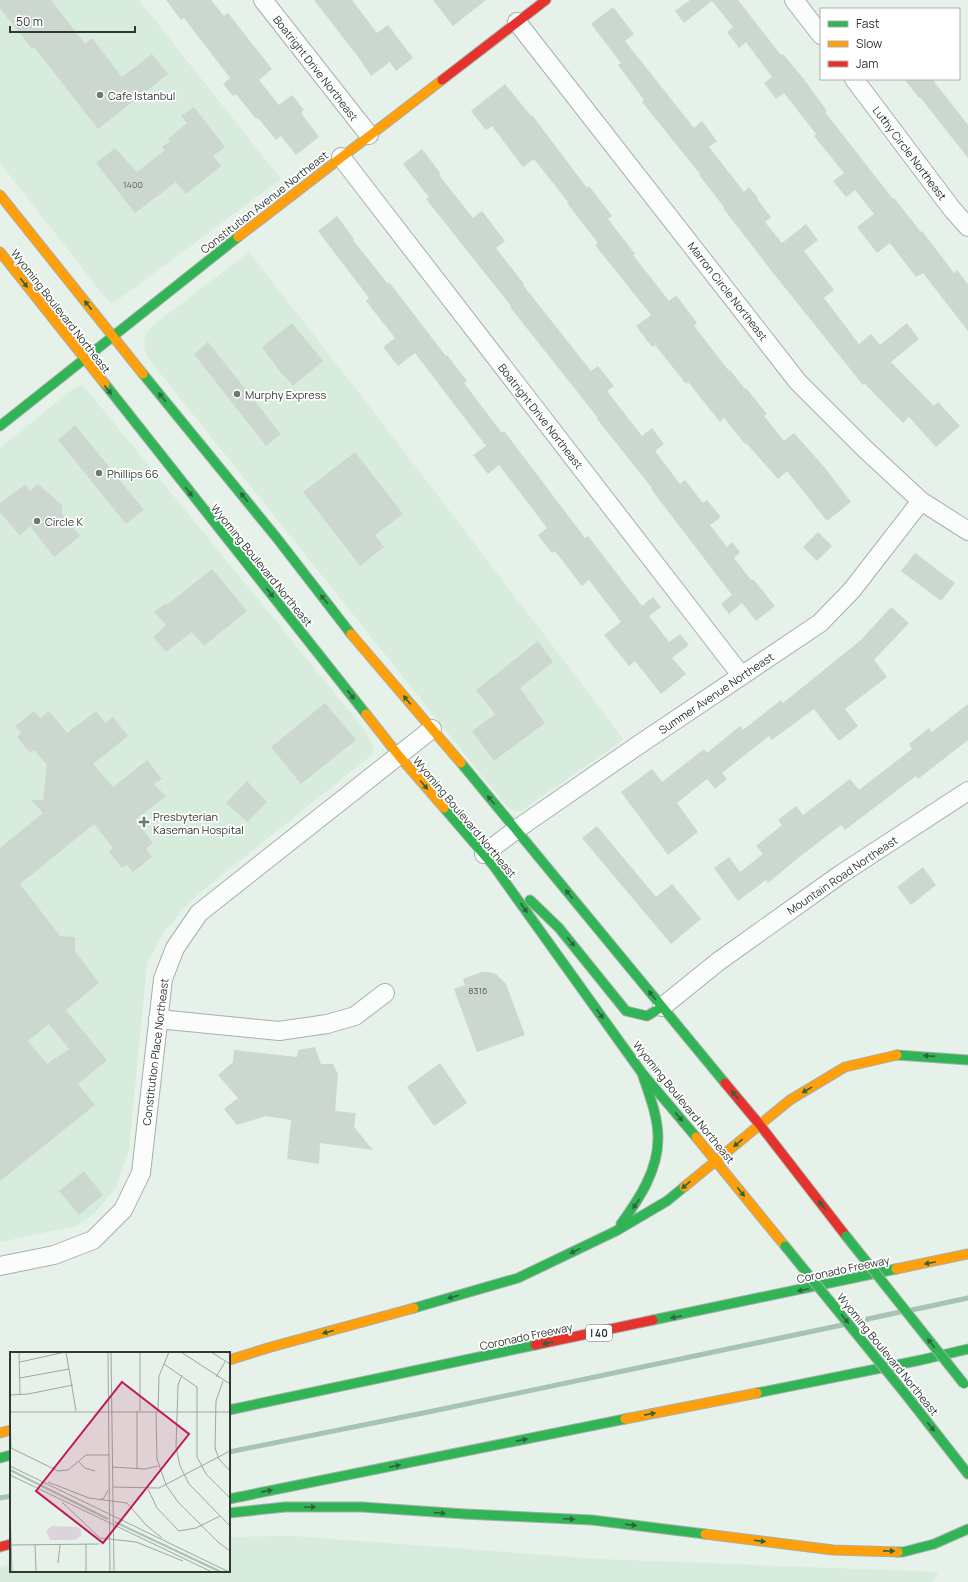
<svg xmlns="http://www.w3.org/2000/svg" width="968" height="1582" font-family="Manrope,sans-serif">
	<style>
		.built { fill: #d8ecde }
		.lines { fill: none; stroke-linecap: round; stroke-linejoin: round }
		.stream { stroke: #a7c3b1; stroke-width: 5 }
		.building { fill: #cbd7cf; fill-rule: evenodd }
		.street-casing { stroke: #a7b0aa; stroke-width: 20 }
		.fast-casing { stroke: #a7b0aa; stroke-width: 11 }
		.slow-casing { stroke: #a7b0aa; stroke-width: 11 }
		.jam-casing { stroke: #a7b0aa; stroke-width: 11 }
		.street { stroke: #fbfdfc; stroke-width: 18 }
		.fast { stroke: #30b455; stroke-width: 9 }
		.slow { stroke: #ff9f0a; stroke-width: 9 }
		.jam { stroke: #e5322d; stroke-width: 9 }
		.fast-bridge-casing { stroke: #a7b0aa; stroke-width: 11; stroke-linecap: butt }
		.fast-bridge { stroke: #30b455; stroke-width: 9 }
		.oneway { fill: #2f633e }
		.poi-dot { fill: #6f7972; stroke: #fff; stroke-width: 1.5 }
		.labels { text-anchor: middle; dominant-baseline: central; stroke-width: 3.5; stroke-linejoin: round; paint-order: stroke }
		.number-label { font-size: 9px; fill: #566059 }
		.shield { fill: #fff; stroke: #6d7470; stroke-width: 1 }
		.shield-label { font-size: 10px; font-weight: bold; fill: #2f3832 }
		.street-label { font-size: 11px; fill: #2f3832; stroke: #fff }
		.poi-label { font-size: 11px; fill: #2f3832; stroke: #fff; text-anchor: start }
		.inset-river { fill: none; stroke: #a7c3b1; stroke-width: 2 }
		.inset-road { fill: none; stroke: #9da7a0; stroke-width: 1 }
		.view { fill: #c2185b; fill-opacity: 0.15; stroke: #c2185b; stroke-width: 2 }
		.inset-edge { fill: none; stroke: #2f3832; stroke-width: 2 }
	</style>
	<rect width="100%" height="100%" fill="#e6f1e9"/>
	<path class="built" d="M0,0H139L281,179L115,302L111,303L108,301L0,163Z
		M249,252L374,412L622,737V741L521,811H514L507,807L147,357L144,348L145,335L151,327Z
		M81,385L87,390L181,505L364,729L373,744V754L202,891L182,911L164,932L147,963L129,1150L116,1187L95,1213L76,1226L0,1242V448L74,388Z
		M294,1536L599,1559L939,1572L932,1582H0V1567L11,1564V1571H229V1537Z"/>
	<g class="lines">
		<path class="stream" d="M912,1310L968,1298
			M854,1322L900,1312
			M229,1452L433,1411L842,1325
			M0,1498L11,1496"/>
	</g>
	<path class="building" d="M0,0H51L85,44L92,38L122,77L152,54L168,74L98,129L34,47L32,49L0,8Z
		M166,0H211L224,16L228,13L272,69L259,80L279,105L292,95L304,110L301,113L319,137L296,155L281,136L276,140L258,118L256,119L236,94L233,96L223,84L230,78L184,18L181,20Z
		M314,0H352L377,33L388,25L413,58L396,71L390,62L371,76L359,58Z
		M433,0H486L453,26Z
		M690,0H738L781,55L783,54L803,78L827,111L825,112L893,199L894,198L921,232L922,231L954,273L957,270L968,284V331L923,273L916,277L890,243L877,253L857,227L874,214L855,190L846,197L833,181L844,173L814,136L816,134L784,93L776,99L764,83L772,77L746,42L739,48L727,32L733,27L712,1L684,23L675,11Z
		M613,7L634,34L625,41L694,128L702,121L717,141L709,147L744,192L749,187L758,198L757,199L771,217L765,222L782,243L806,224L818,240L804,251L834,290L824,298L859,344L871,334L880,345L907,323L919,339L891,362L934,406L938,402L960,426L936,447L909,417L903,423L865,384L863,385L774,274L723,208L724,207L699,175L700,174L642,102L644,100L618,65L621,63L591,24Z
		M904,79H932L968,125V158L920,97L919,98Z
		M505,84L531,116L532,115L587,188L589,186L612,216L608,219L635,254L633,255L669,301L676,295L697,323L694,326L729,371L730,370L745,389L746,388L767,414L764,416L784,441L794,433L825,468L851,502L827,521L787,471L778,479L746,443L745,444L724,418L720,422L688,382L686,384L655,345L652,347L636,326L651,315L595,245L598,243L567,203L568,202L534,159L523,167L492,126L486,130L471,111Z
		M194,107L225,147L213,156L221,166L186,194L176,182L135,213L96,163L115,148L137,172L165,150L162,147L170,141L168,139L187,123L181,116Z
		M422,149L441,174L439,175L473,218L482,211L505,241L496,248L524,284L523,285L591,371L598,366L614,386L607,391L642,436L652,428L664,444L655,451L680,484L685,480L703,503L707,500L721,517L710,525L727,547L732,542L740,552L734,558L751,580L753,579L775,606L756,621L742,603L729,614L721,604L732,595L651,489L652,488L597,419L598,418L510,307L511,306L426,199L429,197L403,164Z
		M337,216L354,239L353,240L388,284L389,282L446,356L447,355L467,381L464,383L502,433L504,431L585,538L588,536L642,606L653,597L661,607L649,616L669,642L680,634L689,645L672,658L686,674L661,694L635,661L629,666L604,635L621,622L589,580L582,586L555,551L552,553L538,535L547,528L499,465L488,474L473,455L486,446L415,353L398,366L383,347L395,338L366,301L369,298L318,231Z
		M292,323L323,361L293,386L284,375L283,376L262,347Z
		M208,342L281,434L266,446L194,354Z
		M75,425L144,510L126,524L58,440Z
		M355,452L403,514L375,535L384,547L360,566L303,492Z
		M26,484L30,491L38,484L62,505V514L80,536L54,557L30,526L20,536L0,512V503Z
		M818,532L832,546L817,561L803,547Z
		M915,553L955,583L941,601L901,571Z
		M212,569L247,611L204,646L192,632L166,652L153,637L166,625L154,612L166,603L167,605Z
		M891,607L909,623L874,660L887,677L845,709L858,726L839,741L814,709L772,740L769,736L722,773L727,779L715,789L707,779L677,803L698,832L668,855L621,792L652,769L662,782L704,749L707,753L740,726L743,730L781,700L783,703L861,640Z
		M538,641L553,662L520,688L545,723L494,761L472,731L495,714L476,690Z
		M325,703L356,740L301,784L271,747Z
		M968,704V740L918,779L916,776L845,830L841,825L798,858L768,883L766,880L738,901L714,868L729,857L740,872L763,854L756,846L782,825L778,820L796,806L803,815L850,779L859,790L912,749L909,744L929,728L932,732Z
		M34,711L40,718L49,711L67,733L96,711L105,723L113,717L128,736L93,764L113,787L147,760L162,779L154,784L166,796L135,820L153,843L146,849L152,857L133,872L127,865L122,868L109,852L113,848L94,824L20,884L60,936L75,937V951L99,983L66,1010L107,1060L78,1084L95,1105L0,1181V848L43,813L31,800H43L47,765L34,750L30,753L17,737L21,733L15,726ZM49,1024L69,1049L47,1064L28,1041Z
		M247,781L267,802L247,822L226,803Z
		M597,826L656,897L672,884L701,919L671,944L582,838Z
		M923,867L936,885L911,905L897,887Z
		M482,972H489L496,974L506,984L525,1035L477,1052L454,989L465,985L463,979Z
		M315,1047L321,1064H333L338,1074L335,1111L356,1113L354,1127L373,1150L320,1143L319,1164L287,1159L291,1120L266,1116L237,1125L224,1109L238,1098L218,1075L233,1062L234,1050L297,1057L298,1050Z
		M440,1063L467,1103L434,1126L407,1087Z
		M84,1171L103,1195L79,1215L59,1191Z"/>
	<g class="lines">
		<defs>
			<path id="street" d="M263,0L369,135
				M794,0L821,35
				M517,22L798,382L865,449L921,501L968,531
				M854,79L952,209L968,227
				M341,157L741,675
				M484,854L517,829L637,746L820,623L852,590L921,501
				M662,1007L719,961L841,874L968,791
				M158,1019L279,1031L327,1024L355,1016L385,993
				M0,1266L54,1255L93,1240L123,1210L141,1173L163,979L175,948L199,913L432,729"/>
			<path id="fast" d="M143,374L276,537L351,634
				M105,384L366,714
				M0,426L238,237
				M461,763L725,1083
				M444,808L493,865L642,1073L696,1137
				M530,900L559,928L626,1011L647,1016L662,1007
				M897,1055L968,1060
				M621,1224C639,1199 658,1171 658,1138C658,1116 649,1094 642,1073
				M414,1308L518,1278L616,1231L667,1201L684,1187
				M653,1320L896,1269
				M757,1393L921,1360L968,1349
				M907,1396L968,1474
				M229,1410L535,1345
				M0,1458L11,1455
				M229,1499L625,1419
				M229,1513L285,1507H362L465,1514L592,1520L705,1534
				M898,1552H903L934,1544L968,1529"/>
			<path id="slow" d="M0,195L143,374
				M238,237L442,80
				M0,252L105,384
				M351,634L461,763
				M366,714L399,756L444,808
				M696,1137L785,1246
				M684,1187L790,1100L845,1067L897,1055
				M896,1269L968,1254
				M229,1360L271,1347L414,1308
				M625,1419L757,1393
				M0,1433L11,1430
				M705,1534L833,1550L898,1552"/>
			<path id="jam" d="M442,80L546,0
				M725,1083L760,1125L846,1236
				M535,1345L653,1320
				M0,1547L11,1544"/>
		</defs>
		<use href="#street" class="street-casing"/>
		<use href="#fast" class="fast-casing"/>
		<use href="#slow" class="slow-casing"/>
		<use href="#jam" class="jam-casing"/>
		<use href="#street" class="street"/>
		<use href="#fast" class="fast"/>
		<use href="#slow" class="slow"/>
		<use href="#jam" class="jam"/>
		<defs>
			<path id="fast-bridge" d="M846,1236L964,1384
				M785,1246L907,1396"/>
		</defs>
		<use href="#fast-bridge" class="fast-bridge-casing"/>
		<use href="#fast-bridge" class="fast-bridge"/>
	</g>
	<defs><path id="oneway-solid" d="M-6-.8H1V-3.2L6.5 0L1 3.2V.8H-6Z"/></defs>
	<g class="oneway">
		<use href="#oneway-solid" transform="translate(24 283) rotate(52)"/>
		<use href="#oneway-solid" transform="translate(88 305) rotate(-128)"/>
		<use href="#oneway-solid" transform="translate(108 390) rotate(52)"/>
		<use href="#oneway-solid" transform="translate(162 397) rotate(-129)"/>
		<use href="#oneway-solid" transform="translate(189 492) rotate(51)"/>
		<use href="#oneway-solid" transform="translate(244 497) rotate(-129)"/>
		<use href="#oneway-solid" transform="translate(270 593) rotate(52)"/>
		<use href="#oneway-solid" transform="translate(324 599) rotate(-128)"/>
		<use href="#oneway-solid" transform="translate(351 695) rotate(52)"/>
		<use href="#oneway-solid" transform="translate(407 700) rotate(-130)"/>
		<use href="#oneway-solid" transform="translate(424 785) rotate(49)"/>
		<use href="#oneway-solid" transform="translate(491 800) rotate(-130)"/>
		<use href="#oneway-solid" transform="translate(569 894) rotate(-129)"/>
		<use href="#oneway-solid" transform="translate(524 908) rotate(54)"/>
		<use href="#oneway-solid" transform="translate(571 942) rotate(51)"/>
		<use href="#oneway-solid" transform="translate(652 995) rotate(-129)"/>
		<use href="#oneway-solid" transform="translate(600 1014) rotate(54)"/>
		<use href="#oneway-solid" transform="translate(929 1056) rotate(-176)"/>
		<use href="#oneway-solid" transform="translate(807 1090) rotate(149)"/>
		<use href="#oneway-solid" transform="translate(735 1095) rotate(-130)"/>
		<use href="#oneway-solid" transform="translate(679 1117) rotate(50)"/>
		<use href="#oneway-solid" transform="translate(738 1143) rotate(140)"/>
		<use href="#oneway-solid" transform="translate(686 1185) rotate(139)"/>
		<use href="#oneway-solid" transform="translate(741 1192) rotate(51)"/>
		<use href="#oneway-solid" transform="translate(636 1204) rotate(126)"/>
		<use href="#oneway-solid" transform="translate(822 1205) rotate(-128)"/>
		<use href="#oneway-solid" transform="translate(575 1251) rotate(154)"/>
		<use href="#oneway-solid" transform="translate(930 1263) rotate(168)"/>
		<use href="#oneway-solid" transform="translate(803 1290) rotate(168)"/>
		<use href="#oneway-solid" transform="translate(453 1297) rotate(164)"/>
		<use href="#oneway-solid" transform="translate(676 1317) rotate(168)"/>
		<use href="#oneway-solid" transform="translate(845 1319) rotate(51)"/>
		<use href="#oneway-solid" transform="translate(328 1332) rotate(165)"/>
		<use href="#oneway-solid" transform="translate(548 1343) rotate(168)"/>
		<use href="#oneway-solid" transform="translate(931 1343) rotate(-129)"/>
		<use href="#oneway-solid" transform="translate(650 1414) rotate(-11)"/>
		<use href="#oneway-solid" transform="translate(931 1427) rotate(52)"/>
		<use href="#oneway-solid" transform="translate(522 1440) rotate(-11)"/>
		<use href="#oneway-solid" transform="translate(395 1466) rotate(-11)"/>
		<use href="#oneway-solid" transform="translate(267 1491) rotate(-11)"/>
		<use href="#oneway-solid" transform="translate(310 1507)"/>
		<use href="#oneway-solid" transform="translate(440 1513) rotate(4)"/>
		<use href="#oneway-solid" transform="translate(569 1519) rotate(3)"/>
		<use href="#oneway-solid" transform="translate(631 1525) rotate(7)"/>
		<use href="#oneway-solid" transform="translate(760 1541) rotate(7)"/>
		<use href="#oneway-solid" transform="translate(889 1551) rotate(1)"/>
	</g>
	<g class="poi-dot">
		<circle cx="100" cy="95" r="4"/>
		<circle cx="237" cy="394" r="4"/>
		<circle cx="99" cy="473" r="4"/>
		<circle cx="37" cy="521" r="4"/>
		<path d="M142 816h4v4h4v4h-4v4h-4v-4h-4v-4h4z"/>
	</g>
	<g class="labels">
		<g class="number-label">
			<text x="133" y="184">1400</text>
			<text x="478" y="990">8316</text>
		</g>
		<rect class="shield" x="586" y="1325" width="26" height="16" rx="3"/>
		<g class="shield-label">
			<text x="599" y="1333">I 40</text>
		</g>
		<g class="street-label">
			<text transform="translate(316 68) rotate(52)">Boatright Drive Northeast</text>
			<text transform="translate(910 153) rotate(53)">Luthy Circle Northeast</text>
			<text transform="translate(264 202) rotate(-38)">Constitution Avenue Northeast</text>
			<text transform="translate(728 291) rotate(52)">Marron Circle Northeast</text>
			<text transform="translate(61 311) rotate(52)">Wyoming Boulevard Northeast</text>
			<text transform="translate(541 416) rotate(52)">Boatright Drive Northeast</text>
			<text transform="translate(262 565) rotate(51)">Wyoming Boulevard Northeast</text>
			<text transform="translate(716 693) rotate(-34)">Summer Avenue Northeast</text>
			<text transform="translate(465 817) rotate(50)">Wyoming Boulevard Northeast</text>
			<text transform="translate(842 875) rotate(-34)">Mountain Road Northeast</text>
			<text transform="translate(155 1052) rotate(-83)">Constitution Place Northeast</text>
			<text transform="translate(684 1102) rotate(51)">Wyoming Boulevard Northeast</text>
			<text transform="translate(843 1269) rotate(-12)">Coronado Freeway</text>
			<text transform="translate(526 1336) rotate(-12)">Coronado Freeway</text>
			<text transform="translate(888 1354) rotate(51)">Wyoming Boulevard Northeast</text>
		</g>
		<g class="poi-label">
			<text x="108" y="95">Cafe Istanbul</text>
			<text x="245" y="394">Murphy Express</text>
			<text x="107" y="473">Phillips 66</text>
			<text x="45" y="521">Circle K</text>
			<text x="153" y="816">Presbyterian<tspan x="153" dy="13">Kaseman Hospital</tspan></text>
		</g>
	</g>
	<g transform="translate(10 1352)">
		<rect width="220" height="220" fill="#e6f1e9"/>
		<path d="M42,174L67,175L71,178V184L65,188H40L36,179Z" fill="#ddd3da"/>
		<path class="inset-river" d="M0,118L98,167M105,170L211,220"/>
		<path class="inset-road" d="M9,0L10,43M56,0L66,59M98,0L100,220M101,0L104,220M130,0V59M171,0L220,32M201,0L220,12M10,10L55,0M154,12L187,35V105L196,122L220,146M172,23L168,33L166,95L170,114L179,132L220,174M206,25L215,10M10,26L59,17M213,29L206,49L205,96L209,107L220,119M0,43L18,42L63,33M146,59L147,107L156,133L168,150L208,190L220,199M148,59L149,24L159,0M0,60H220M0,60L1,96L48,119L58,118L76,103H99M68,109L75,116L85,119M0,114L219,220M102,115L135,117L148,114M127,116V59M0,123L202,220M38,130L79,146L117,151L136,173L152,186M103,135L149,136L220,99M138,137L147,156L169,179L186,176L210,164M89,148L94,146L98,138M52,150L90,186L126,190L173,209M0,153L2,220M76,192V220M0,193L89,192M25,193L26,220M48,211L50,193"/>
		<path class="view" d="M112,30L179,82L93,191L26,139Z"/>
		<rect width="220" height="220" class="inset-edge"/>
	</g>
	<rect x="820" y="8" width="140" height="72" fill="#ffffff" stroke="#acafad"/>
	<rect x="828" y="21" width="20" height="6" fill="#30b455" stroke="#acafad"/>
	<text x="856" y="28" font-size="12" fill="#2f3832">Fast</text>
	<rect x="828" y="41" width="20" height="6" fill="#ff9f0a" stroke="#acafad"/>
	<text x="856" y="48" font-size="12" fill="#2f3832">Slow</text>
	<rect x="828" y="61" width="20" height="6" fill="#e5322d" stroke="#acafad"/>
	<text x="856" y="68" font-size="12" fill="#2f3832">Jam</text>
	<path d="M10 26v6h125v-6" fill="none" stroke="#2f3832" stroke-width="2"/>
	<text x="16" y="26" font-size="12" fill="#2f3832" stroke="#ffffff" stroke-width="3" paint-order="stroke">50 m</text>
</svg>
